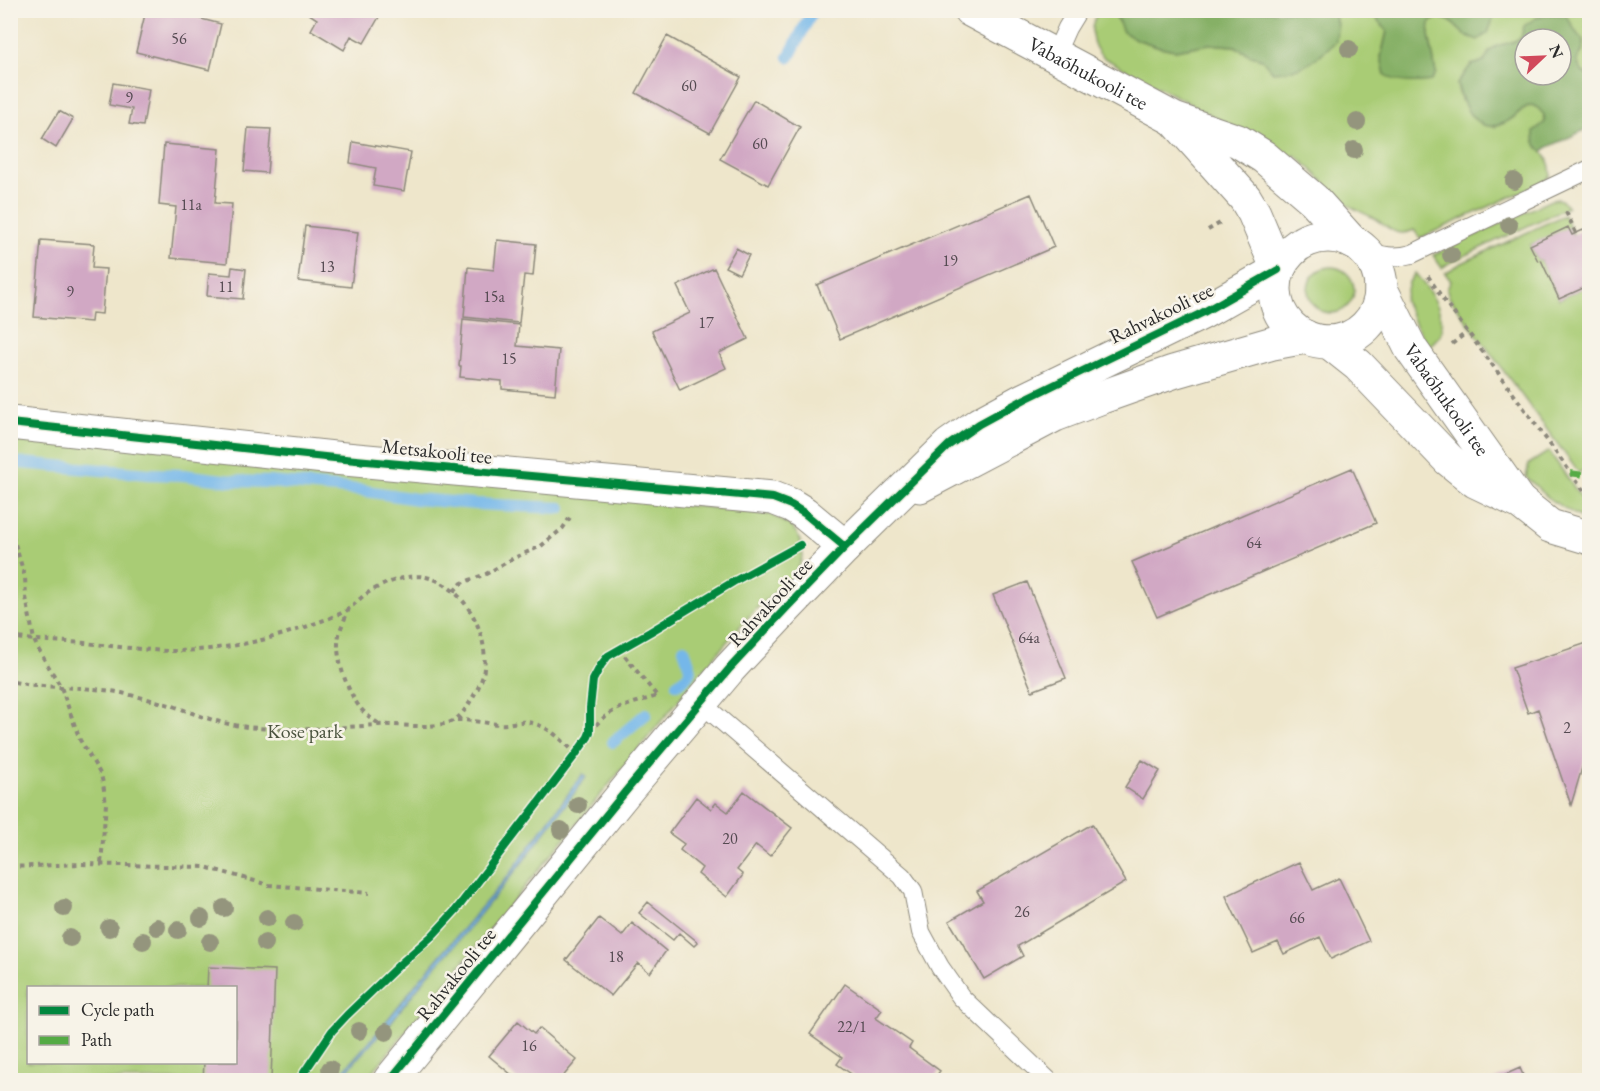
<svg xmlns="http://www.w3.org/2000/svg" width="1600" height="1091" font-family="'EB Garamond',serif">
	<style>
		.green { fill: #a9cc75; stroke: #6a7c50; stroke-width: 1.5; fill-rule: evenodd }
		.forest { fill: #86b066; stroke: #586e48; stroke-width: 1.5; fill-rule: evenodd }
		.water { fill: #74b7e9; stroke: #50718a; stroke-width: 1.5 }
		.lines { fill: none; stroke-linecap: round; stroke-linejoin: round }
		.stream { stroke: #74b7e9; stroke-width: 12 }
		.building { fill: #d1a8c4 }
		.service-casing { stroke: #8c887b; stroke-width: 20 }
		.minor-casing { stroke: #8c887b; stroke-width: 35 }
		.tertiary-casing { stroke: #8c887b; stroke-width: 35 }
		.path { stroke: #8c887b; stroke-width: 4; stroke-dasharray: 4.5 4.5; stroke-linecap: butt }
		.service { stroke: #fff; stroke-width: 18 }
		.minor { stroke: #fff; stroke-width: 33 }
		.tertiary { stroke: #fff; stroke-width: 33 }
		.quiet { stroke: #54ab44; stroke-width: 6; stroke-dasharray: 12 6; stroke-linecap: butt }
		.cycleway-casing { stroke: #f7f3e8; stroke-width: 11 }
		.cycleway { stroke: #00873e; stroke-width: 8 }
		.tree { fill: #94957d }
		.labels { text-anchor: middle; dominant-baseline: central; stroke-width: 5; stroke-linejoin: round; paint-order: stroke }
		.number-label { font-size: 16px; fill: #544a51 }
		.street-label { font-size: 20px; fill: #2b2b2b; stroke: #f7f3e8 }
		.park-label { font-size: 20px; fill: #4a533e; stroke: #f7f3e8 }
	</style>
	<rect width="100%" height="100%" fill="#f7f3e8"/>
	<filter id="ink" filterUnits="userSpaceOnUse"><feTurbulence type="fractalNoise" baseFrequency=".0167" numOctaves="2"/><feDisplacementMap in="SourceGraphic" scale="12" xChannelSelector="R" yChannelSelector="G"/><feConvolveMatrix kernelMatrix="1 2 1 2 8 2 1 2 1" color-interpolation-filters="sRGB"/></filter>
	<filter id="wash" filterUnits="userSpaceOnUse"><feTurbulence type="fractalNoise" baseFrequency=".008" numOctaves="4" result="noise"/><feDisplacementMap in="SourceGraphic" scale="24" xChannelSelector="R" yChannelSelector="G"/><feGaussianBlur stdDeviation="1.35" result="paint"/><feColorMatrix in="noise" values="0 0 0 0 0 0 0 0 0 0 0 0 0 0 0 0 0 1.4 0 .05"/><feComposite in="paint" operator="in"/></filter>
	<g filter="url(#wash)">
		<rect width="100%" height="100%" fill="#eee6cb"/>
		<path class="green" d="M1099,11H1114L1118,22L1136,39L1160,47L1175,50L1209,44L1235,46L1250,55L1262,59L1273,72L1337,26L1334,11H1374L1378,20L1387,31L1381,57L1436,73L1429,35V22L1439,17L1450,21L1465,35L1494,15L1496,11H1589V75C1581,74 1579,67 1577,60L1583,50V40L1574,33L1572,24L1545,16L1536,18L1521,38L1489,52L1484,62L1471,65L1457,85L1461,100L1495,127C1501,124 1508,121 1514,117C1521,111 1523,107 1532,105L1538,108L1545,115V122L1535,131L1538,148C1546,153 1552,166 1550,176L1545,181L1420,238L1414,230C1395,239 1388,226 1372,217C1364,213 1355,210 1347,204C1328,189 1314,170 1295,155L1288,161L1239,130L1104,58C1090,46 1088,26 1099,11Z
			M1558,199L1563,201L1568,207L1449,263L1442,268L1433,255L1551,200Z
			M1564,215L1573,234L1572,235L1568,228L1530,245L1538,261L1541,260L1559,299L1589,285V466L1579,473L1449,297L1447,289L1451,281L1445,273L1460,264Z
			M1308 290a23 23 0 1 1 46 0a23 23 0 1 1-46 0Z
			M1415,273C1429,290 1446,311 1441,334L1428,348L1404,301L1409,282Z
			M10,432L770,514C788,524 799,527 802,550C805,575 771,594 755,610C736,630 718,653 700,674L366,1080H11ZM28,988H236V1062H28Z
			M1549,451L1585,503L1586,509L1581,518L1552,501L1526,477L1529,464Z"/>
		<path class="forest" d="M1114,11H1334L1337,26L1336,41C1314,61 1304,71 1273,72L1262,59L1250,55L1235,46L1209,44L1175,50L1160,47L1136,39L1123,32Z
			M1374,11H1496L1488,33L1478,40L1465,35L1450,21L1439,17L1430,22L1429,35L1436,73L1432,81C1416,83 1398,84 1385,75L1381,57L1387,31L1378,20Z
			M1554,14L1566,16C1574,26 1573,31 1583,40V50L1577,60C1579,67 1581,74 1589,75V128L1546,148L1543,152C1535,147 1533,140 1534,131L1545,122L1544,115L1538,108L1532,105C1519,108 1519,115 1508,121C1478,138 1464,110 1457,84L1471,65L1484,62C1495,38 1502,49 1521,38L1524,26L1536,18ZM1525,39H1561V75H1525Z"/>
		<path class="water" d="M583,774L586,777L521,864L454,946L426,977L391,1022L357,1059L339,1080H335L377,1033L421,978L509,875Z"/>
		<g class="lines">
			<path class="stream" d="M789,57L813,10
				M10,462L149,474L183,475L231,481L269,482L360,490L416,499L476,504L561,508
				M677,684C696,672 690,668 684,649
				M613,742L646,714"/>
		</g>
		<g id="blocks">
			<path class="building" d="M146,10H166L221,24L210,70L136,52Z
				M303,10H383L364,43L351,36L344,50L311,30L317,19Z
				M667,36L741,77L710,133L636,93Z
				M113,83L149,89L143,126L129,124L132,109L109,105Z
				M754,100L800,127L768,185L720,159Z
				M59,111L73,119L56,148L42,139Z
				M248,128L271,129L267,173L244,171Z
				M353,142L411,152L404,191L373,186L376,168L350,163Z
				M164,144L220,149L215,203L232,204L227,263L171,258L176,207L159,205Z
				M1031,194L1054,247L840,339L817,285Z
				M305,226L358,232L351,287L298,281Z
				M1568,227L1572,235L1590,227V285L1559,299L1541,260L1538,261L1530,245Z
				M41,240L94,244L92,268L106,269L102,314L92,313L91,322L34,317Z
				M497,240L536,244L533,276L524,275L519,323L464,317L468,267L494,270Z
				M736,248L749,255L739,274L725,267Z
				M232,267L246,269L243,299L207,296L209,273L231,275Z
				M714,268L748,339L719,353L726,368L680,390L652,331L690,313L677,286Z
				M463,319L519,325L517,346L559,350L555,394L502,389V381L460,377L461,366H459Z
				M1352,468L1376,523L1157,617L1132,562Z
				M1027,582L1066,678L1032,691L993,595Z
				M1590,642V741L1571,805L1538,709L1528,713L1512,668Z
				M1142,760L1160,771L1143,799L1125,787Z
				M744,791L792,828L770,856L756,845L737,870L743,875L727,897L698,874L702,868L680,850L684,844L669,833L696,797L711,809L716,803L728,812Z
				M1092,824L1126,882L1018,946L1023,956L984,979L949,921L983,901L977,891Z
				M1299,862L1313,890L1339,878L1369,941L1331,959L1320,937L1284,954L1278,942L1253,953L1226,896Z
				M648,902L698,942L694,946L679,933L673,940L639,913Z
				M599,918L622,936L632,923L666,951L650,973L638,963L611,996L566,960Z
				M208,967L275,970L271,1080H203L204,1062H236V988H207Z
				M845,984L882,1010L876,1018L912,1043L909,1048L940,1071L933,1080H860L837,1064L842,1057L810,1034Z
				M518,1021L534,1034L539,1028L577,1060L560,1080H518L489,1056Z
				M1520,1068L1525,1080H1493Z"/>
		</g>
	</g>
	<g filter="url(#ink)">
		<use href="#blocks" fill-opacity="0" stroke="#8c887b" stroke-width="1.5"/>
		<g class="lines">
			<defs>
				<path id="service" d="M1055,55L1067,28L1078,10
					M1365,251C1382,256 1395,259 1412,254L1590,169
					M701,703L902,876L913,891L921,932L940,967L961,997L1048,1080"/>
				<g id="minor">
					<path id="s1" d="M1381,289L1411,349L1518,500"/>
					<path d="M1329,342L1358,365L1449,460L1475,481L1521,503L1550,526L1590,538"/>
					<path d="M10,423L334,458L773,498L791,505L804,513L845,547"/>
				</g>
				<g id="tertiary">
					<path id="s2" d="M970,10L1174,119L1238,141L1264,157L1314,200L1351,241"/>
					<path d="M1175,120L1245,198L1254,213L1278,270"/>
					<circle cx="1328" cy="289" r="53"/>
					<path d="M920,486L1055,415L1102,397L1173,372L1273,343L1306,337"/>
					<path d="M390,1080L630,786L730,668L787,607L845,547L949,445L979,424L1025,399L1202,313L1278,270"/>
				</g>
			</defs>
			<use href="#service" class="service-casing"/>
			<use href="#minor" class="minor-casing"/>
			<use href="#tertiary" class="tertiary-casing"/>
			<path class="path" d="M1566,212L1576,233
				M1208,230L1220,223
				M1428,276L1443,299L1491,363L1589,498
				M1452,344L1467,332
				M10,527L25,577L26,597L34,640L38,649L61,687L80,740L101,775L103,783L106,804L101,864
				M454,591L462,583L486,574L514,558L541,546L563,528L571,516
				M349,608C346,617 341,626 339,635C334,657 348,694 362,710C368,716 374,721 381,725
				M10,637C35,641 60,641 85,643C113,646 142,650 170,651C219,651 270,641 316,623C327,619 340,615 350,608C355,604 360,598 366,594C382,584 407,573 426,577C463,585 489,632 484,668C483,681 476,692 470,702C460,718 455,723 437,725C417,728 397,724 378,725C327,728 274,734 224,723C207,719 190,712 173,706C157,701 139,697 122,693C85,685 47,690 10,681
				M619,649L658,697
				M457,720C471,720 485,723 499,724C508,725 517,721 526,722C547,724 563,741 576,754
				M590,732C609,707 629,705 657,696
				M10,867L81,864L205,867L269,885L369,893"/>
			<use href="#service" class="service"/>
			<use href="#minor" class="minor"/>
			<use href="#tertiary" class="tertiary"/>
			<path class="quiet" d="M1570,473L1590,476"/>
			<defs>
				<path id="cycleway" d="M10,423L334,458L773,498L791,505L804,513L845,547
					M299,1080L332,1031L347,1015L399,965L432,936L456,910L576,754L588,737L590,732V708L593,680L601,665L608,656L650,632L733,582L800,545
					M390,1080L630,786L730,668L787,607L845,547L949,445L979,424L1025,399L1202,313L1278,270"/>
			</defs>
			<use href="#cycleway" class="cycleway-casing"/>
			<use href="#cycleway" class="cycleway"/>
		</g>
		<g class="tree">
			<circle cx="1349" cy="49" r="9"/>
			<circle cx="1357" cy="122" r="9"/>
			<circle cx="1354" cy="150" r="9"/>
			<circle cx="1514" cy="181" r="9"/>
			<circle cx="1509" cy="225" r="9"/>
			<circle cx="1451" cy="255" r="9"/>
			<circle cx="578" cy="805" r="9"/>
			<circle cx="561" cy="830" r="9"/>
			<circle cx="64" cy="908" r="9"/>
			<circle cx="224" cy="908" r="9"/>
			<circle cx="201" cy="918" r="9"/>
			<circle cx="267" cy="918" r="9"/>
			<circle cx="294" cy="923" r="9"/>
			<circle cx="157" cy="927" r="9"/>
			<circle cx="109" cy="928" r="9"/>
			<circle cx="178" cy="930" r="9"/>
			<circle cx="70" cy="938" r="9"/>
			<circle cx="143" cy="941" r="9"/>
			<circle cx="210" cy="942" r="9"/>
			<circle cx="265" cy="943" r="9"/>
			<circle cx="359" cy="1031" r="9"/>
			<circle cx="386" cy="1032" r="9"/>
			<circle cx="330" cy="1069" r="9"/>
		</g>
	</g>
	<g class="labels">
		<g class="number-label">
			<text x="179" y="38">56</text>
			<text x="689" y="85">60</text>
			<text x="129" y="97">9</text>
			<text x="760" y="143">60</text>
			<text x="191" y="204">11a</text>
			<text x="950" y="260">19</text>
			<text x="327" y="266">13</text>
			<text x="226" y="286">11</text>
			<text x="70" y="291">9</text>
			<text x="494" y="296">15a</text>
			<text x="706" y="322">17</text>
			<text x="509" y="358">15</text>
			<text x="1254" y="542">64</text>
			<text x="1029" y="637">64a</text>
			<text x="1567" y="727">2</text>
			<text x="730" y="838">20</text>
			<text x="1022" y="911">26</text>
			<text x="1297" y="917">66</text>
			<text x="616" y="956">18</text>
			<text x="852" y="1026">22/1</text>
			<text x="529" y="1045">16</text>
		</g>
		<g class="street-label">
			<text stroke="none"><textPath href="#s2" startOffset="134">Vabaõhukooli tee</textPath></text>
			<text transform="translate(1161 313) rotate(-26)">Rahvakooli tee</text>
			<text stroke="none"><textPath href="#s1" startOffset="129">Vabaõhukooli tee</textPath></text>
			<text transform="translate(437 451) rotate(6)">Metsakooli tee</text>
			<text transform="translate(770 602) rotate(-47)">Rahvakooli tee</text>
			<text transform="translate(456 974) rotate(-51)">Rahvakooli tee</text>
		</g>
		<g class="park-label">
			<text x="305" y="731">Kose park</text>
		</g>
	</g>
	<rect width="1600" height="1091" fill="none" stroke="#f7f3e8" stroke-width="36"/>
	<rect x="27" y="986" width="210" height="78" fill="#f7f3e8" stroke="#a5a39c" stroke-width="1.5"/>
	<rect x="39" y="1006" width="30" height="9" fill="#00873e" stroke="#a5a39c" stroke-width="1.5"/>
	<text x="81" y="1016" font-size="18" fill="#2b2b2b">Cycle path</text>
	<rect x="39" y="1036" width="30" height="9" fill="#54ab44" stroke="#a5a39c" stroke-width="1.5"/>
	<text x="81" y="1046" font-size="18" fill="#2b2b2b">Path</text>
	<g transform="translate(1543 57) rotate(67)"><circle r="28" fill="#f7f3e8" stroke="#a5a39c" stroke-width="1.5"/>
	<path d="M0-4.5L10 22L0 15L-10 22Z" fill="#d1495b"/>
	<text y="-9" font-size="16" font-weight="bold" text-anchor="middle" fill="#2b2b2b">N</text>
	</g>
</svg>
